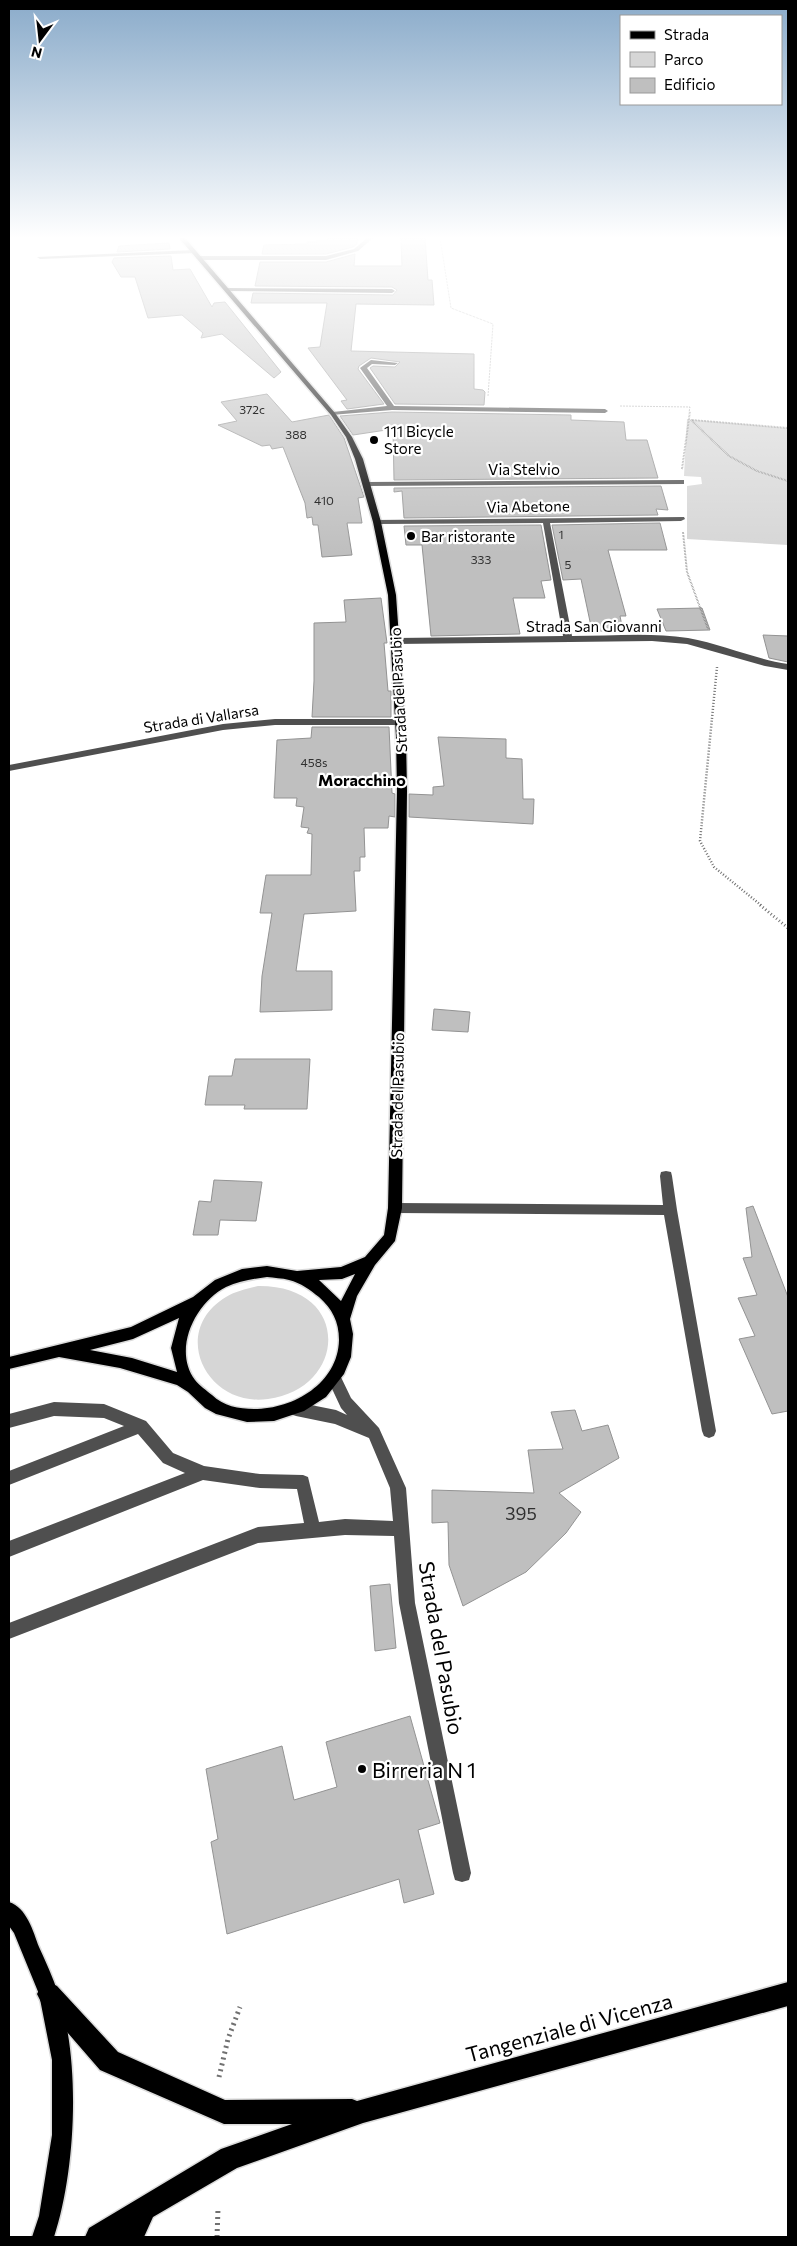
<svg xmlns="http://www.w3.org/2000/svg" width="797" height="2246" font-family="Commissioner,sans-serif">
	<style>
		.green { fill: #d6d6d6 }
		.building { fill: #bfbfbf; stroke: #939393 }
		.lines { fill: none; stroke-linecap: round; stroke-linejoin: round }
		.major-casing { stroke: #dbdbdb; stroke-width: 3 }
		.highway-casing { stroke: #dbdbdb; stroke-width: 3 }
		.path-far4 { stroke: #717171; stroke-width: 1; stroke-dasharray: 0.5 1; stroke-linecap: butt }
		.path-far3 { stroke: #717171; stroke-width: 2; stroke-dasharray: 0.5 1; stroke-linecap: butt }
		.path-far2 { stroke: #717171; stroke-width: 2.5; stroke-dasharray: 1 2; stroke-linecap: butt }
		.path-far1 { stroke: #717171; stroke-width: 3; stroke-dasharray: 1 2.5; stroke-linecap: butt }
		.path { stroke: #717171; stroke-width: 5; stroke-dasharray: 2 4; stroke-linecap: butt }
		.minor { fill: #4f4f4f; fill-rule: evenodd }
		.major { fill: #000; fill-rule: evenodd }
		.highway { fill: #000; fill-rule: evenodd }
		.poi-dot { fill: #000; stroke: #fff; stroke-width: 2 }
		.labels { text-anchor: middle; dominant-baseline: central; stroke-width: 4.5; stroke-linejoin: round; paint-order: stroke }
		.far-number-label { font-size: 12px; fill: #303030 }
		.far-poi-label { font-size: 15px; fill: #000; stroke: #fff; text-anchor: start }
		.far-street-label { font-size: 15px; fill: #000; stroke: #fff }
		.far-neighbourhood-label { font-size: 16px; font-weight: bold; fill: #000; stroke: #fff }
		.near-number-label { font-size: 18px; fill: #303030 }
		.near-street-label { font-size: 21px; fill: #000; stroke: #fff }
		.near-poi-label { font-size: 21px; fill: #000; stroke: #fff; text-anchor: start }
	</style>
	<rect width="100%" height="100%" fill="#fff"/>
	<path class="green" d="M687,419L788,428V545L687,539V486L702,484L701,477L684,476Z
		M258,1286C352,1285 348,1388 268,1399C206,1408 169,1331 226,1297C236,1291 246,1289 258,1286Z"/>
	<path class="building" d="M327,238H358L357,244L353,247L326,254H262L264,245L307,244V242H317V240H327Z
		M401,238H425L428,280H432L434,305L356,304L351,351L474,354V389L483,390L485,392L484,405L395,404L370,368L373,366L395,367L400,362L371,358L359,366L358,369L384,404L347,409L341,401L347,400L308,348L320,347L327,303H251L253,293L393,295L397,290L392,287L255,286L260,262H326L355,254L354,266H402Z
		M169,243L170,249L117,252L119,246Z
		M171,256L173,270L190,269L212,307L214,303L225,302L281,372L274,378L222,334L201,338L203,333L182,315L148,318L135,277H121L112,262L114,258Z
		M267,394L292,422L329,415L344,438L364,497L358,498L362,523H347L352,555L322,557L318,525H313L312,517L307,518L305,503L283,447L272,449L270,445L262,446L218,425L237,421L221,402Z
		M392,412L571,415V420L624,422L626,440H647L658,478L394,480L393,429L353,435L340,416Z
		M661,486L668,510L656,509L658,515L404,518L402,491L394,492V488Z
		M660,523L667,550H608L626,616H620L623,631H592L581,579L563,580L552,525Z
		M541,525L551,580L541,581L545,598H513L520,634L431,636L422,545H406L404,526Z
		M381,598L387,643H384L388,691H391V717H312L314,681V623L346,622L344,600Z
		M702,608L710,630L666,631L657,609Z
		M763,635L788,636V662L769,658Z
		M312,727H389L392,793L395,794V817L389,816L388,828H364L365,857H360V871H354L356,911L304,914L296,971H332V1010L260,1012L262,976L272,913H260L266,875H311L312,834L307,833L309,828L301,827L304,807L296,806L297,798H274L277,740L311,738Z
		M438,737L506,739V758L522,759L523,799H534L533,824L409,817V794L433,795V787L444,786Z
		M434,1009L470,1012L468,1032L432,1030Z
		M235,1059H310L307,1109H244L245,1105H205L209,1076H232Z
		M214,1180L262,1182L256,1221L220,1220L218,1235H193L199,1201L211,1202Z
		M753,1206L788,1297V1411L772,1414L739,1339L755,1336L738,1298L757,1295L743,1258L752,1257L746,1208Z
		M575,1410L582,1431L608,1425L619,1458L559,1493L581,1512L566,1533L526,1572L463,1606L449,1565L448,1522L432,1523V1490L534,1493L528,1450L563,1449L551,1412Z
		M390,1584L396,1648L375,1651L370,1586Z
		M410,1716L440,1823L418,1830L434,1894L404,1903L399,1879L227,1934L211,1842L218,1839L206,1769L282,1746L294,1800L337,1787L326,1742Z"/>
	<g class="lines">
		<defs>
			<path id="major" d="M179,238H185L335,413L352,437L363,459L381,522L396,595L406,737L407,791L402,1208L395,1241L375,1265L357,1296L350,1319L353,1334L351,1357L344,1374L326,1397L304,1411L274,1421L247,1422L216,1414L205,1408L188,1392L177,1385L120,1368L59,1357L9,1369V1357L131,1327L193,1297L215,1280L242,1269L267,1266L297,1271L341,1267L365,1257L384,1235L388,1208L397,791L396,737L388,595L373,522L355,459L346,437L331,415ZM355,1274L341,1301L319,1280L342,1279ZM267,1277C274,1278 282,1278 289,1280C301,1283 310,1290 319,1297C332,1309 339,1321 339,1340C338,1383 294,1409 254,1409C239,1409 223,1406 212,1395C207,1391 199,1385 195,1380C172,1349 196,1302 226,1287C239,1281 252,1279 267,1277ZM179,1318L171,1348L177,1372L132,1358L90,1350L133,1339Z
				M9,1902C27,1908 33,1931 39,1947C46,1962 53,1978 58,1993C81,2060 76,2170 54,2237H32L39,2216L52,2135V2060L39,1994L14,1933L9,1926Z"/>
			<path id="highway" d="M49,1982L57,1986L118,2052L225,2100L352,2099L357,2101L788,1982V2006L363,2123L237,2168L153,2217L144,2237H85L89,2228L221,2149L292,2124H224L100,2070L41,2002L37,1994L41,1986Z"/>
		</defs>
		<use href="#major" class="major-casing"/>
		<use href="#highway" class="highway-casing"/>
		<path class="path-far4" d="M440,238L451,308L493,324L488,396
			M620,406L690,407L689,412"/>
		<path class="path-far3" d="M691,420L729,456L757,471L788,481
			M692,420L788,428
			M682,469L690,411
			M683,532L687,572L708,629"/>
		<path class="path-far2" d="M717,667L700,841L714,867L762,906"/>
		<path class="path-far1" d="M760,905L788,928"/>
		<path class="path" d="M219,2077L228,2039L240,2007
			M217,2237L218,2209"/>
		<path class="minor" d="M367,238H373L358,251L326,260H199L196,258L199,256H326L354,249Z
			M194,250L196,253L40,259L37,257Z
			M227,288L392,289L395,291L392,293L225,291Z
			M371,360L398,363L395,365L372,364L367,368L394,406L605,409L608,411L605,413L392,410L331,415V413L333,412L387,406L360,368Z
			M681,480H684V484L367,486L363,484L367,482Z
			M684,517L685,519L681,521L550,523L572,636C610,636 650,632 688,638C722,644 754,659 788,664V670L765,666L687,644L652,641L395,644L391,641L395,638L563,636L543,523L377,524L373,522L374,520Z
			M275,719H400L405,722L400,725H275L223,730L9,771V765L223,724Z
			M666,1171L671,1172L672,1176L677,1210L716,1431L714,1436L709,1438L704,1436L702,1431L664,1215L395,1213L390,1212L388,1208L390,1204L395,1203L663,1205L660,1176L661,1172Z
			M334,1372L339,1373L351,1398L379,1428L406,1488L415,1603L471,1873L469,1880L462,1882L455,1880L453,1873L399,1603L394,1536L345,1535L258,1543L9,1639V1623L258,1527L304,1523L297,1489L260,1488L203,1480L9,1557V1541L185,1473L163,1463L138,1434L9,1485V1471L124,1426L104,1418L54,1416L9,1428V1414L54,1402L104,1404L146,1421L173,1453L204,1466L260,1474L303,1475L308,1477L319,1522L345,1519L393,1521L390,1488L369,1438L335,1424L296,1416L291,1414L289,1409L291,1404L296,1402L336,1410L347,1415L341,1408L327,1378L329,1373Z"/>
		<use href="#major" class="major"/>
		<use href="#highway" class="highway"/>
	</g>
	<linearGradient id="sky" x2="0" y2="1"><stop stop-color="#8aabca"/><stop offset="0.43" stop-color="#fff"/><stop offset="1" stop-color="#fff" stop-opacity="0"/></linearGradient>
	<rect width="797" height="553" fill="url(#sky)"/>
	<g class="poi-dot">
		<circle cx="374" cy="440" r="5"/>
		<circle cx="411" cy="536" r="5"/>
		<circle cx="362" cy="1769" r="5"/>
	</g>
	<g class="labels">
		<g class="far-number-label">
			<text x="252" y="409">372c</text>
			<text x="296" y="434">388</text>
			<text x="324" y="500">410</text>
			<text x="561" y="534">1</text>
			<text x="481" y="559">333</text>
			<text x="568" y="564">5</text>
			<text x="314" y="762">458s</text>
		</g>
		<g class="far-poi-label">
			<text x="384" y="431">111 Bicycle<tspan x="384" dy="17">Store</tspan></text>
			<text x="421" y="536">Bar ristorante</text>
		</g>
		<g class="far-street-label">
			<text x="524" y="469">Via Stelvio</text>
			<text transform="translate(528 506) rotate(-1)">Via Abetone</text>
			<text x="594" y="626">Strada San Giovanni</text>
			<text transform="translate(398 690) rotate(-93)">Strada del Pasubio</text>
			<text transform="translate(201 718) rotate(-9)">Strada di Vallarsa</text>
			<text transform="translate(397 1095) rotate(-89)">Strada del Pasubio</text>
		</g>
		<g class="far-neighbourhood-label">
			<text x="362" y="779">Moracchino</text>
		</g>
		<g class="near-number-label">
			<text x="521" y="1513">395</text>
		</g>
		<g class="near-street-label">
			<text transform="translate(442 1648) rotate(80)">Strada del Pasubio</text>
			<text transform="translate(569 2027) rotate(-15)">Tangenziale di Vicenza</text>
		</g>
		<g class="near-poi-label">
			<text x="372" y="1769">Birreria N 1</text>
		</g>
	</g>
	<rect width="797" height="2246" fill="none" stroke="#000000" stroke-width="20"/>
	<rect x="620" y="15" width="162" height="90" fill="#ffffff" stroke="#999999"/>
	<rect x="630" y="31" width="25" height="8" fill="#000000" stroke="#999999"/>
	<text x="664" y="40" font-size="15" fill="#000000">Strada</text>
	<rect x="630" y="52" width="25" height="15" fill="#d6d6d6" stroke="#999999"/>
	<text x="664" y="65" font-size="15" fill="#000000">Parco</text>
	<rect x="630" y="78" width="25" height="15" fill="#bfbfbf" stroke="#999999"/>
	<text x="664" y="90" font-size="15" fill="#000000">Edificio</text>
	<g transform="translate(40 40) rotate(195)" stroke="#ffffff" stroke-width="4" paint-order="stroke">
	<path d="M0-4L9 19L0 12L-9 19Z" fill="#000000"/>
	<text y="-8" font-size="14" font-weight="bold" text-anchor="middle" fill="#000000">N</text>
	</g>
</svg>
